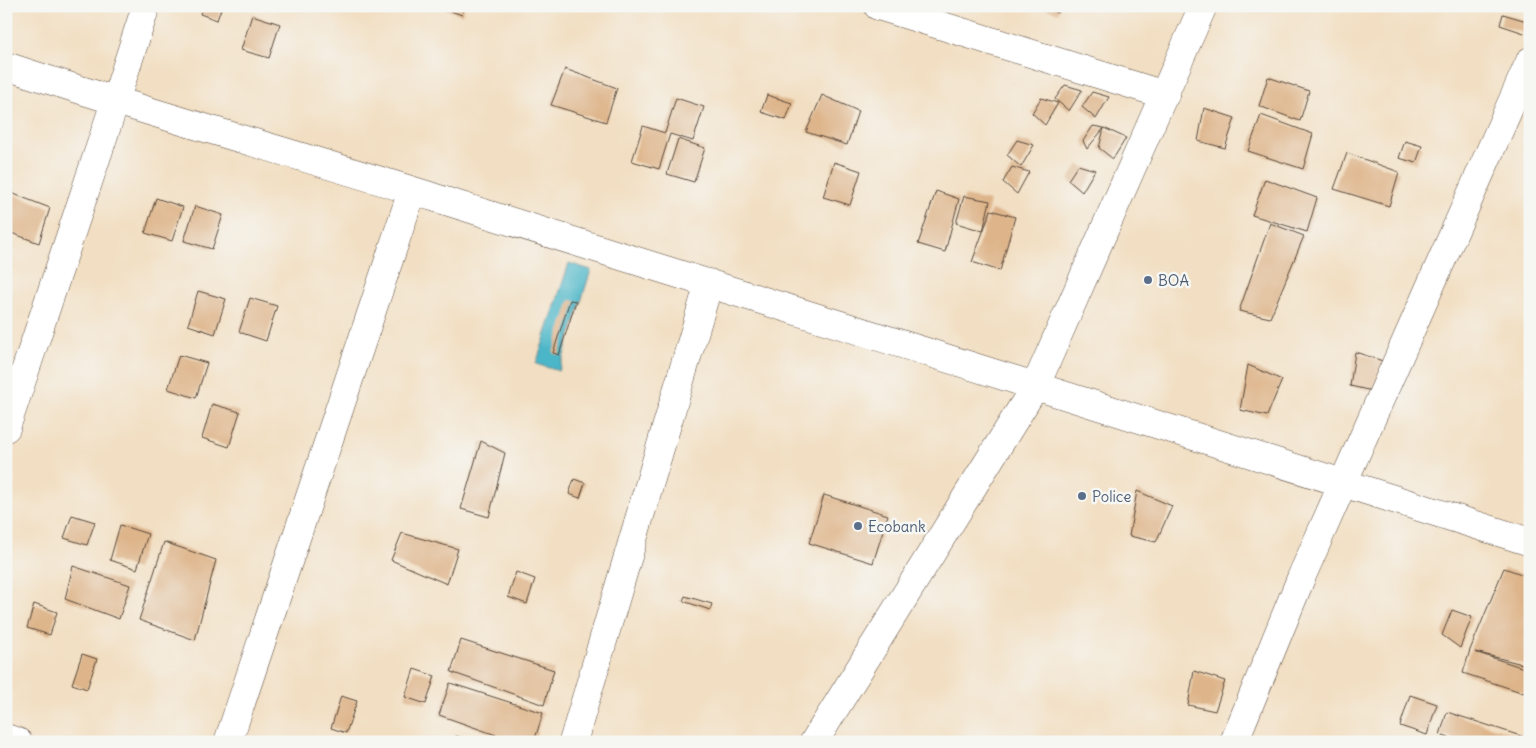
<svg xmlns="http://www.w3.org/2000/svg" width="1536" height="748" font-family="Delius,sans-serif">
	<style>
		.water { fill: #4bb6c8; stroke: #437073 }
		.building { fill: #deb58b }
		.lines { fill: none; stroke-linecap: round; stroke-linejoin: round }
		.street-casing { stroke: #564537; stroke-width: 29 }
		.secondary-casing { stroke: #564537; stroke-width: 29 }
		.street { stroke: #fff; stroke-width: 28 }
		.secondary { stroke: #fff; stroke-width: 28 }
		.service-dot { fill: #5c6f8a; stroke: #f6f6f2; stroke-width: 2 }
		.labels { text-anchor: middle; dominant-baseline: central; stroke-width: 5; stroke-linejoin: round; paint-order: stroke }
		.service-label { font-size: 15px; fill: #4e5e75; stroke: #f6f6f2; text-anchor: start }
	</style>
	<rect width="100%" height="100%" fill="#f6f6f2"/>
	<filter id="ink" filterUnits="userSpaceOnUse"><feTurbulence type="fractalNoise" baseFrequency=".02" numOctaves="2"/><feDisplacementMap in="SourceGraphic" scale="10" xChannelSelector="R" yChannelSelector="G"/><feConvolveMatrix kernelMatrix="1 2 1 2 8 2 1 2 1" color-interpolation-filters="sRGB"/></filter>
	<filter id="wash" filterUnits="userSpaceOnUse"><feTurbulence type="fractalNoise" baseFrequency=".0096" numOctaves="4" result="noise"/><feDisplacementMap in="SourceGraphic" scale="20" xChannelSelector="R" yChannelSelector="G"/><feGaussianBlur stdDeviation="1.12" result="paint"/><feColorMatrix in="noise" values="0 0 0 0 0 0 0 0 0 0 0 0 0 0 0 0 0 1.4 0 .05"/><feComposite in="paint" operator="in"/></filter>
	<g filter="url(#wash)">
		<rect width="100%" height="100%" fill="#f2dfc3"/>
		<path class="water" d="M569,263L591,270L559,371L536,364Z"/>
		<g id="blocks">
			<path class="building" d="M203,6H222L217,20L200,14Z
				M446,6H465L462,15L445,9Z
				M1038,6H1060L1058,13Z
				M1503,14L1530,22L1527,34L1500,25Z
				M252,15L280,24L269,58L241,50Z
				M565,69L617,88L606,122L551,105Z
				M1268,77L1309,91L1300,121L1259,106Z
				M1065,85L1082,90L1069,111L1055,99Z
				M1092,92L1109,97L1096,119L1082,107Z
				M767,95L792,103L786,120L761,112Z
				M822,95L858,111L847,145L806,132Z
				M676,98L704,107L693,141L670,134L659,169L632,161L643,126L665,133Z
				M1041,98L1058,103L1045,125L1032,113Z
				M1204,108L1235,118L1225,148L1198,141Z
				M1261,115L1313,134L1303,169L1248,151Z
				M1093,126L1104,128L1087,149L1083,141Z
				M1104,128L1126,138L1113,159L1099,148Z
				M678,139L705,148L694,182L667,174Z
				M1017,140L1034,145L1021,167L1007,155Z
				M1405,141L1422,146L1416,163L1399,158Z
				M1347,153L1399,172L1389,206L1334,189Z
				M834,162L861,171L850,205L823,197Z
				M1078,165L1095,170L1082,192L1068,180Z
				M1012,167L1029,172L1017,194L1003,182Z
				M1265,179L1317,198L1307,232L1252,215Z
				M6,191L50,208L39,243L6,231Z
				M936,191L959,199L945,252L918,244Z
				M964,196L990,201L983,231L956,223Z
				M156,198L183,207L172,241L145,233Z
				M195,206L223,215L212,249L184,241Z
				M991,210L1015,217L1000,271L972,262Z
				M1270,223L1304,236L1270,318L1239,311Z
				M198,291L226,299L215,334L188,325Z
				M250,298L277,306L266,341L239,332Z
				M570,300L576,301L559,355L553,353Z
				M1355,352L1386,362L1377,392L1350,386Z
				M179,355L207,363L196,398L168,389Z
				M1248,365L1282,380L1267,416L1240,410Z
				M212,404L240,412L229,447L202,438Z
				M481,441L505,453L489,517L461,509Z
				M574,479L585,483L580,498L569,494Z
				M1137,491L1172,506L1156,542L1129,536Z
				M824,495L888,515L873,563L809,543Z
				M72,515L95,522L87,545L64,538Z
				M120,525L148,534L137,569L110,560Z
				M402,533L458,549L447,584L391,560Z
				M164,542L216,560L195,640L139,620Z
				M73,566L130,585L119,619L65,599Z
				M1504,568L1530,577V666L1475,652L1530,670V695L1463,673L1470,650Z
				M516,572L535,579L527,604L508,597Z
				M685,596L712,604L710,610L683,601Z
				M34,604L57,612L50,635L27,628Z
				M1452,610L1472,617L1460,648L1442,635Z
				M461,640L554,670L544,705L451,672Z
				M82,654L97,659L87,689L72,684Z
				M414,669L435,676L426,704L405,697Z
				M1194,671L1225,681L1215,711L1188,705Z
				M450,683L543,713L534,742H516L439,715Z
				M1410,695L1437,704L1427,735L1400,726Z
				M341,696L357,701L346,733L331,728Z
				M1447,712L1530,739V742H1461L1440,735Z
				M456,736L468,739L467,742H454Z"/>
		</g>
	</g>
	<g filter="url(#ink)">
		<use href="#blocks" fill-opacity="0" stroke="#564537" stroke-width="1"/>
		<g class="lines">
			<defs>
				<path id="street" d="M878,6L1165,95
					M6,66C148,113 293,153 436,198C801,312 1165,427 1530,542
					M6,428L115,102L146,6
					M228,742L412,191
					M573,742L709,283
					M1234,742L1301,578L1530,61"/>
				<path id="secondary" d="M6,738L18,742
					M814,742L1036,385L1203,6"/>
			</defs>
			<use href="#street" class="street-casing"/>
			<use href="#secondary" class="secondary-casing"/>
			<use href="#street" class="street"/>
			<use href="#secondary" class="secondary"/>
		</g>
	</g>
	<g class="service-dot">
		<circle cx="1148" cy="280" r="5"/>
		<circle cx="1082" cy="496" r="5"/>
		<circle cx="858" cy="526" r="5"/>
	</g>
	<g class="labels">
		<g class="service-label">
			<text x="1158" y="280">BOA</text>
			<text x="1092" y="496">Police</text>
			<text x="868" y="526">Ecobank</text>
		</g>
	</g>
	<rect width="1536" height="748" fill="none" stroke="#f6f6f2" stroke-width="25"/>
</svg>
